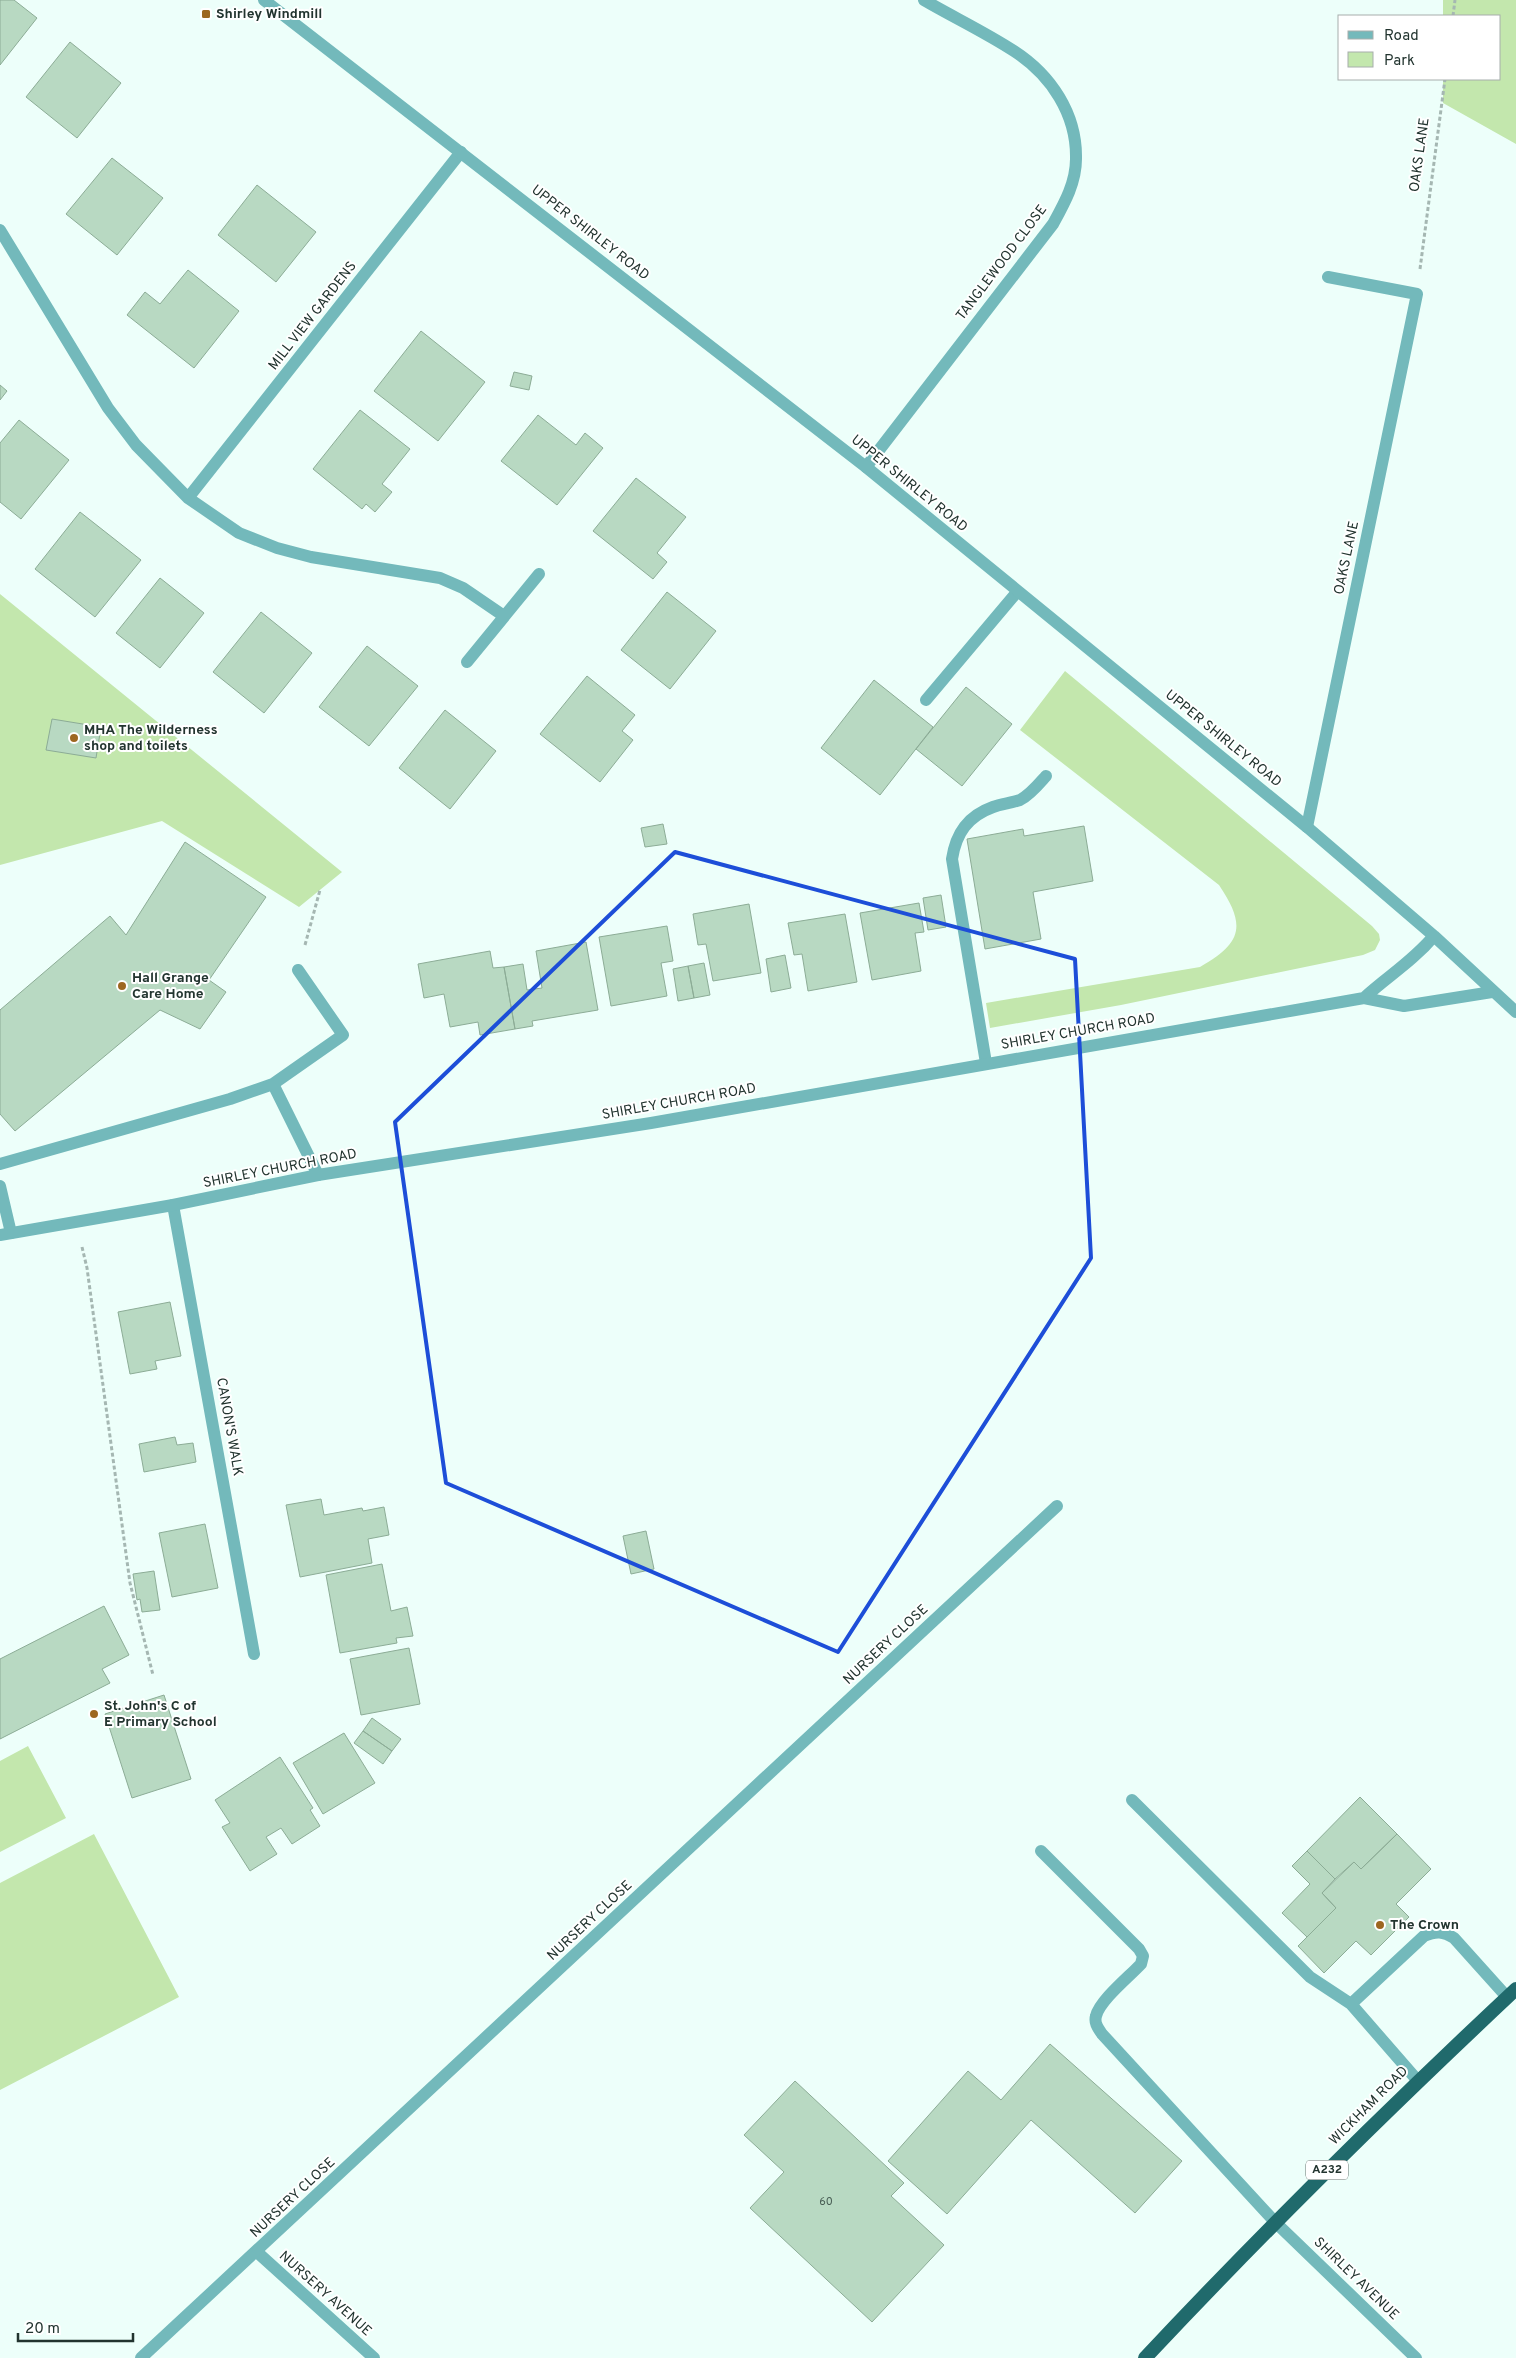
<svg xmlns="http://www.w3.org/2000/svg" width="1516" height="2358" font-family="Overpass,sans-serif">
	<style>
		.green { fill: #c3e7ad }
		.building { fill: #b8d9c2; stroke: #8cac96 }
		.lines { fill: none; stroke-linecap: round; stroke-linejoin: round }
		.path { stroke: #a5b7b2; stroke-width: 3; stroke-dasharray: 4 2.5; stroke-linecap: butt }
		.service { stroke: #73b9bb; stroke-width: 12 }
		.minor { stroke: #73b9bb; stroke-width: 12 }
		.tertiary { stroke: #73b9bb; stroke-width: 12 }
		.trunk { stroke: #206a6c; stroke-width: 14 }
		.marked { fill: none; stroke: #1d4ed8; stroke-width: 4; stroke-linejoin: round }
		.poi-dot { fill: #9d6620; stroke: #fff; stroke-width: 2 }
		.labels { text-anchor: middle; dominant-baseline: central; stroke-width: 4; stroke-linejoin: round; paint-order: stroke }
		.number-label { font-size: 11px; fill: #485d54 }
		.shield { fill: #fff; stroke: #64716d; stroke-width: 1 }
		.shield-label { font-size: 12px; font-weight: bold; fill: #22342f }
		.poi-label { font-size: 14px; font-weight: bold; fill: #22342f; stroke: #fff; text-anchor: start }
		.street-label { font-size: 14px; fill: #22342f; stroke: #fff }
	</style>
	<rect width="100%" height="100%" fill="#edfffa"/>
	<path class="green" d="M1443,0H1516V144L1443,103V79H1500V16H1443Z
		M0,594L342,872L299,907L162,821L0,865Z
		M1065,671L1372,926L1379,934L1380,940L1375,950L1363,955L1121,1005L990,1028L986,1003L1200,967C1243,943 1246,925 1219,885L1020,730Z
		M28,1746L66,1818L0,1852V1761Z
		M94,1834L179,1997L0,2090V1883Z"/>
	<path class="building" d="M0,0H14L37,18L0,65Z
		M70,42L121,83L77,138L26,97Z
		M112,158L163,198L117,255L66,214Z
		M257,185L316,232L276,282L218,235Z
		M188,270L239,311L194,368L127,315L145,292L160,304Z
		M421,331L485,382L438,441L374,391Z
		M514,372L532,376L529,390L510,386Z
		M0,385L7,391L0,400Z
		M360,410L410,449L382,484L392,492L375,512L366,504L362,509L313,469Z
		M538,415L576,445L585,433L603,448L557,505L501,461Z
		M19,420L69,460L21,519L0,502V443Z
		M636,478L686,517L657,553L667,562L653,579L593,531Z
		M80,512L141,560L95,617L35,569Z
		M160,578L204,613L160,668L116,633Z
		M667,592L716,631L670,689L621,650Z
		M261,612L312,653L264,713L213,672Z
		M367,646L418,686L369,746L319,707Z
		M587,676L635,715L622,731L633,740L600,782L540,734Z
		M874,680L933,727L880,795L821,748Z
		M966,687L1012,724L962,786L916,749Z
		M445,710L496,751L450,809L399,768Z
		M52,719L101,727L96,758L46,750Z
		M663,824L667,844L645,847L641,828Z
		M1084,826L1093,881L1033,892L1041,939L985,949L967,839L1023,829L1024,836Z
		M185,842L266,897L209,980L226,992L200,1029L160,1010L15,1131L0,1114V1010L110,916L126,935Z
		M941,895L946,927L928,930L923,898Z
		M919,903L924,932L915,933L921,971L872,980L860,913Z
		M749,904L761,973L713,981L706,944L698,945L693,914Z
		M845,914L857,982L808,991L802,954L794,955L788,923Z
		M667,926L673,961L661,963L667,996L611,1006L599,937Z
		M586,942L598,1010L532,1021L533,1026L515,1029L504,967L523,964L527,990L542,988L536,951Z
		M490,951L493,968L504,967L515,1029L480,1035L478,1022L450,1027L444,994L424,998L418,964Z
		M785,955L791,988L771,992L766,959Z
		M704,963L710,995L694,998L688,966Z
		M688,966L694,998L678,1001L673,969Z
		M170,1302L181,1356L155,1361L157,1369L130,1374L118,1312Z
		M175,1437L177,1445L193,1443L196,1462L144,1472L139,1444Z
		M321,1499L324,1515L362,1508L363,1511L384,1507L389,1535L368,1539L372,1563L300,1577L286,1505Z
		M205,1524L218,1588L172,1597L159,1533Z
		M646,1531L654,1569L631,1574L623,1536Z
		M382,1564L391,1611L407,1607L413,1636L396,1638L397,1643L340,1653L326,1575Z
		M154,1571L160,1610L142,1612L140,1599L137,1600L133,1574Z
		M104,1606L129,1655L102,1669L110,1683L0,1739V1659Z
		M409,1648L420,1704L361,1715L350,1659Z
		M164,1695L191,1779L132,1798L105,1714Z
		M372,1718L401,1739L392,1751L363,1731Z
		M363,1731L392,1751L383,1764L354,1743Z
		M344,1733L375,1783L323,1814L293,1763Z
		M280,1757L313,1808L310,1810L320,1826L292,1844L281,1828L266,1837L277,1854L250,1871L222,1827L230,1823L215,1800Z
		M1360,1797L1397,1834L1361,1869L1354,1862L1335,1879L1307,1851Z
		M1397,1834L1431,1869L1396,1904L1409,1917L1371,1955L1356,1941L1324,1973L1298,1946L1336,1908L1322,1893L1354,1862L1361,1869Z
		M1307,1851L1335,1879L1322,1893L1336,1908L1307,1937L1282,1913L1310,1884L1292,1866Z
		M1050,2044L1182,2161L1135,2213L1031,2120L947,2214L888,2161L968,2071L1001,2100Z
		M795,2081L904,2183L891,2196L944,2245L872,2322L750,2208L784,2172L744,2135Z"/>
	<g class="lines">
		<path class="path" d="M1453,16L1455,0
			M1420,269L1445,79
			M305,945L320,890
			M82,1247L87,1268L130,1583L153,1675"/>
		<path class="service" d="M926,700L1017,592
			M986,1063L952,859C956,833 968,816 993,807C1001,804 1011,803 1020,800C1030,795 1038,785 1046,776
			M273,1084L343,1035L298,970
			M0,1164L230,1099L273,1084L318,1175
			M0,1186L11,1233
			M1132,1800L1310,1977L1351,2004L1424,1936C1436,1931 1443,1931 1454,1938L1507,1997
			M1041,1851L1139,1949L1143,1956L1141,1964C1130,1976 1100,2000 1096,2016C1094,2023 1098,2028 1102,2034L1275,2222
			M1351,2004L1418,2081"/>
		<path class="minor" d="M0,230L108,408L136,445L188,498L239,533L277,548L311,557L440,578L463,588L504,616
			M866,467L1053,224C1064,204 1076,183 1076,159C1077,114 1051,75 1014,51C985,32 953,17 924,0
			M188,498L461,152
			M467,662L539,574
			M1307,827L1417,294L1328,277
			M173,1205L254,1654
			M1275,2222L1416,2358
			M257,2252L374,2358
			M141,2358L1057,1506"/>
		<path class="tertiary" d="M264,0L866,467L1307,827L1434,936L1516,1012
			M1364,998C1388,976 1412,962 1434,936
			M0,1235L173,1205L318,1175L651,1123L1364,998L1404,1006L1492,992"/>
		<path class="trunk" d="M1145,2358C1264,2231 1389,2108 1516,1989"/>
	</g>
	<path class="marked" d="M675,852L1075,959L1091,1258L838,1652L446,1483L395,1122Z"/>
	<g class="poi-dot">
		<rect x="201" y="9" width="10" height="10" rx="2.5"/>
		<circle cx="74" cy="738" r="5"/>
		<circle cx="122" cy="986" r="5"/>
		<circle cx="94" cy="1714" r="5"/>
		<circle cx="1380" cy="1925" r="5"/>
	</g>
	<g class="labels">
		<g class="number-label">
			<text x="826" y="2202">60</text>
		</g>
		<rect class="shield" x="1306" y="2160.5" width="42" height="19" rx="4"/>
		<g class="shield-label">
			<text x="1327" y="2170">A232</text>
		</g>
		<g class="poi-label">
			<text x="216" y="14">Shirley Windmill</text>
			<text x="84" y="730">MHA The Wilderness<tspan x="84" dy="16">shop and toilets</tspan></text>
			<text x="132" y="978">Hall Grange<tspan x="132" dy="16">Care Home</tspan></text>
			<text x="104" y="1706">St. John's C of<tspan x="104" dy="16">E Primary School</tspan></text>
			<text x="1390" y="1925">The Crown</text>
		</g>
		<g class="street-label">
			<text transform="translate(1420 155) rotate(-82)">OAKS LANE</text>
			<text transform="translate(590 233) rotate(38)">UPPER SHIRLEY ROAD</text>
			<text transform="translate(1002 263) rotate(-53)">TANGLEWOOD CLOSE</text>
			<text transform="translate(313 316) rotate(-52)">MILL VIEW GARDENS</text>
			<text transform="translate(909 484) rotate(39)">UPPER SHIRLEY ROAD</text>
			<text transform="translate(1347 558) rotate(-78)">OAKS LANE</text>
			<text transform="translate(1223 739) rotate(39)">UPPER SHIRLEY ROAD</text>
			<text transform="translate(1078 1032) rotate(-10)">SHIRLEY CHURCH ROAD</text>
			<text transform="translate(679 1102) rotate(-10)">SHIRLEY CHURCH ROAD</text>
			<text transform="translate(280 1169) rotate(-11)">SHIRLEY CHURCH ROAD</text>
			<text transform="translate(229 1427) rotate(80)">CANON'S WALK</text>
			<text transform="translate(886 1645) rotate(-43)">NURSERY CLOSE</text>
			<text transform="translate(590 1921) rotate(-43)">NURSERY CLOSE</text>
			<text transform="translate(1369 2106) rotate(-45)">WICKHAM ROAD</text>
			<text transform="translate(293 2198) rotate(-43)">NURSERY CLOSE</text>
			<text transform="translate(1356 2279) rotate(44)">SHIRLEY AVENUE</text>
			<text transform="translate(325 2294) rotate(42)">NURSERY AVENUE</text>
		</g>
	</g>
	<rect x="1338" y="15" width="162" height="65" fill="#ffffff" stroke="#a7aeac"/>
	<rect x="1348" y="31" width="25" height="8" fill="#73b9bb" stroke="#a7aeac"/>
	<text x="1384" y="40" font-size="15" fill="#22342f">Road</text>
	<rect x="1348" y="52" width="25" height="15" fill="#c3e7ad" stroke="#a7aeac"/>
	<text x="1384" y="65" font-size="15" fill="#22342f">Park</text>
	<path d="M18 2333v8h115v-8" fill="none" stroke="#22342f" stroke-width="2.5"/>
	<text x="25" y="2333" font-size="15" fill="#22342f" stroke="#ffffff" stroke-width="4" paint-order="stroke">20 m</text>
</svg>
